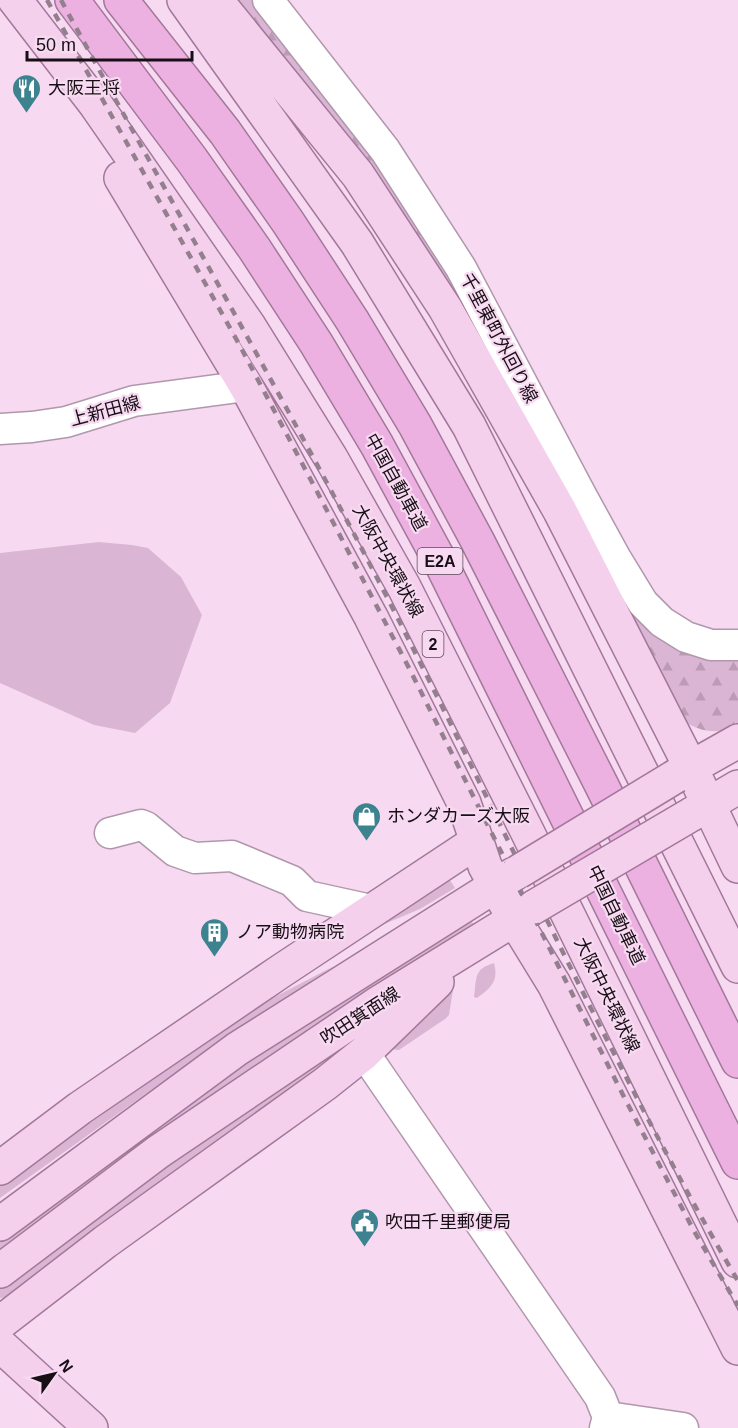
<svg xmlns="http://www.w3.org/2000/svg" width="738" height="1428" font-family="Helvetica,'Noto Sans JP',sans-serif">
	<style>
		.green { fill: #dbb6d4 }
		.forest { fill: url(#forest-firs) }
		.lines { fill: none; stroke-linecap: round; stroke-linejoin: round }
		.minor-casing { stroke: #b197ac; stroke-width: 33 }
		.major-casing { stroke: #a2789a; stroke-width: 36 }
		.highway-casing { stroke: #a2789a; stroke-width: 36 }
		.minor { stroke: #fff; stroke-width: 30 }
		.major { stroke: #f4d0ed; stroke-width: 33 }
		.highway { stroke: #ecb1e1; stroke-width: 33 }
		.rail { stroke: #937f8e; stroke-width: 4.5; stroke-dasharray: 8 8; stroke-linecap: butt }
		.major-bridge-casing { stroke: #a2789a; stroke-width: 36; stroke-linecap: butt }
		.major-bridge { stroke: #f4d0ed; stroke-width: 33 }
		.labels { text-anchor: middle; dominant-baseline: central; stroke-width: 4.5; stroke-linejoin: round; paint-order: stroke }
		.shield { fill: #f7daf1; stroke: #5b4c58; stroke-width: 1.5 }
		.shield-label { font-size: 16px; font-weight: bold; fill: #180f16 }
		.poi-label { font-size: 18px; fill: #180f16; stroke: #f7daf1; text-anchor: start }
		.street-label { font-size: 18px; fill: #180f16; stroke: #f7daf1 }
	</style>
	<defs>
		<pattern id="forest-firs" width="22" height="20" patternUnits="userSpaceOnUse" patternTransform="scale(1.5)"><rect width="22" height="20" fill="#dbb6d4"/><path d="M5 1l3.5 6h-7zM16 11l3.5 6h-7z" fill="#bb9bb5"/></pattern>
	</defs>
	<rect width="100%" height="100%" fill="#f7daf1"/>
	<path class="green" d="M99,542L132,545L148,548L181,577L202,615L170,703L135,733L94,725L0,683V553Z
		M446,874L455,888L420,909L382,925H375Z
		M471,920L475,927L0,1251V1234L257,1050Z
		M494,963C499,981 491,988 477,998L474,997C477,978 473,969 494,963Z
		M334,966L179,1070L0,1198V1183L236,1017Z
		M453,990L449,1015L445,1019L399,1050L389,1049L445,991Z
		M379,1019L328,1065L15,1297L0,1298V1288L172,1160Z"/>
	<path class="forest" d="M230,0H255L332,96L484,331L490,362Z
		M623,598C649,644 687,659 738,659V726C718,735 698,732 681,719Z"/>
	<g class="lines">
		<defs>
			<path id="minor" d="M268,0L385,150L461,268L581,495L615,557L643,603L662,622L686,637L711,645H738
				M0,429L32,427L66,422L134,401L246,386
				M110,833L141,825L146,827L175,851L195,858L232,856L292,881L307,896L371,910
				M364,1053L600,1397L608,1417L605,1428
				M608,1417L683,1428"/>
			<path id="major" d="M15,0L96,105L249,326L331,458L404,587L527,831L738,1261
				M184,0L357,243L469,426L738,966
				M216,0L358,175L445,308L560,511L691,768L738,866
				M121,178L246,386L371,617L464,803L485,866L514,919L554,984L738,1348
				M676,776L738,741
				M692,814L738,787
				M0,1168L80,1108L281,971L476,842
				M0,1224L237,1049L514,874
				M0,1271L158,1152L380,1002L534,907
				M0,1323L105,1242L325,1084L364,1053L437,982
				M0,1345L91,1428"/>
			<path id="highway" d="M72,0L192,160L254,248L316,343L377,445L441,563L738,1162
				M121,0L225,132L288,222L352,320L415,425L477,540L601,784L738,1061"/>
		</defs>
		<use href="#minor" class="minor-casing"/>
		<use href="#major" class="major-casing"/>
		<use href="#highway" class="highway-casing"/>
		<use href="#minor" class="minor"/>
		<use href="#major" class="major"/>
		<use href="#highway" class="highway"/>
		<path class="rail" d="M47,0L239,344L323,503L410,670L624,1097L694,1231L738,1306
			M61,0C171,203 287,402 392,607C507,832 610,1063 738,1281"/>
		<defs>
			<path id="major-bridge" d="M518,872L676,776
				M534,907L692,814"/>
		</defs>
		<use href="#major-bridge" class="major-bridge-casing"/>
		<use href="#major-bridge" class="major-bridge"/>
	</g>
	<defs>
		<symbol id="restaurant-pin" viewBox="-11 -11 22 30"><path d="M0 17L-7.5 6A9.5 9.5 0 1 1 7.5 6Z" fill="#3d828f" stroke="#f7daf1"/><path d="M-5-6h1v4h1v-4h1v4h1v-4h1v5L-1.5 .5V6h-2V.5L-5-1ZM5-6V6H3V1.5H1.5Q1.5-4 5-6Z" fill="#fff"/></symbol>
		<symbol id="shop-pin" viewBox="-11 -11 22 30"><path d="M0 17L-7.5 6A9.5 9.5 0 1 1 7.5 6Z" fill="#3d828f" stroke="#f7daf1"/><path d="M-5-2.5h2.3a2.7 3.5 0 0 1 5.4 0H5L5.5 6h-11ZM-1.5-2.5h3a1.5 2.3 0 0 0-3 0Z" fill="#fff"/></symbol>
		<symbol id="building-pin" viewBox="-11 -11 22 30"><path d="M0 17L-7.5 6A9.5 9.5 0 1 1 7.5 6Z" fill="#3d828f" stroke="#f7daf1"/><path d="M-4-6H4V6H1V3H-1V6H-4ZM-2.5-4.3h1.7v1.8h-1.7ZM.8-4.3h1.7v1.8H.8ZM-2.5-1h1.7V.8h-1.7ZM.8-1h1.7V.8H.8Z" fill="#fff"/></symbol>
		<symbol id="civic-pin" viewBox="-11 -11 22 30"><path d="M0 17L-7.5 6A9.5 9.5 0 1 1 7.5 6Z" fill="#3d828f" stroke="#f7daf1"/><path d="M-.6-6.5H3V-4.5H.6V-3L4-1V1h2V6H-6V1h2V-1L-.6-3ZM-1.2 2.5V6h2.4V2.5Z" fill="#fff"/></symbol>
	</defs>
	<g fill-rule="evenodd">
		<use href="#restaurant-pin" x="10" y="72" width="33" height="45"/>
		<use href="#shop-pin" x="350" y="800" width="33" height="45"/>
		<use href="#building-pin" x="198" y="916" width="33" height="45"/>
		<use href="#civic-pin" x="348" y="1206" width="33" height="45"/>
	</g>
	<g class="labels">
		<g class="shield">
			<rect x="417.5" y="548" width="45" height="26" rx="4.5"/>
			<rect x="422.5" y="631" width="21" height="26" rx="4.5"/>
		</g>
		<g class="shield-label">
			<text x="440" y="561">E2A</text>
			<text x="433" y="644">2</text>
		</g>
		<g class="poi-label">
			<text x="48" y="88">大阪王将</text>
			<text x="387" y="816">ホンダカーズ大阪</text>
			<text x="236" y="932">ノア動物病院</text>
			<text x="385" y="1222">吹田千里郵便局</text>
		</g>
		<g class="street-label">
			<text transform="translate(499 338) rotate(62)">千里東町外回り線</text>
			<text transform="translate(105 411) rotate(-15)">上新田線</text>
			<text transform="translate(396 482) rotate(61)">中国自動車道</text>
			<text transform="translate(388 561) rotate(61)">大阪中央環状線</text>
			<text transform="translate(616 915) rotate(64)">中国自動車道</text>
			<text transform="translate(607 995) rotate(64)">大阪中央環状線</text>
			<text transform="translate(360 1016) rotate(-33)">吹田箕面線</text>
		</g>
	</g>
	<g transform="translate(54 1374) rotate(56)" stroke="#f7daf1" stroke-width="4.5" paint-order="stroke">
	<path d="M0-4.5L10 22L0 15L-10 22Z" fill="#180f16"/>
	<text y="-9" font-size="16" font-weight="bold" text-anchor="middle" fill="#180f16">N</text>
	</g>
	<path d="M27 51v9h165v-9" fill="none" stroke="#180f16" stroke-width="3"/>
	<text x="36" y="51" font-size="18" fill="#180f16" stroke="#f7daf1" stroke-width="4.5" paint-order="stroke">50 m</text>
</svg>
